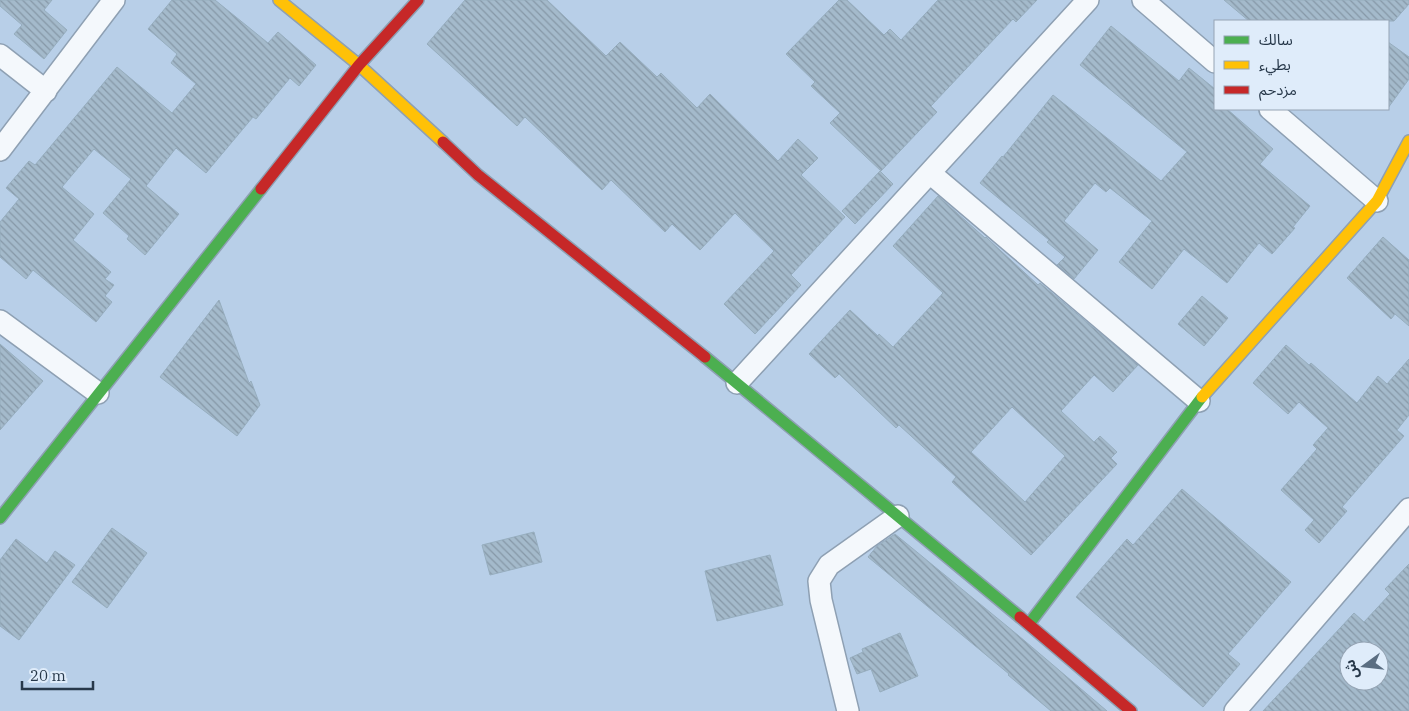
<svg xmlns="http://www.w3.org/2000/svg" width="1409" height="711" font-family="'IBM Plex Serif','Noto Sans Arabic',serif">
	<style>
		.building { fill: url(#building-back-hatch); stroke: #96adbe; fill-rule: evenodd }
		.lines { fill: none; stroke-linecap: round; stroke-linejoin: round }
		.street-casing { stroke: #8ea0b3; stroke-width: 24 }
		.fast-casing { stroke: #8ea0b3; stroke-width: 14 }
		.slow-casing { stroke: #8ea0b3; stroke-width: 14 }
		.jam-casing { stroke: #8ea0b3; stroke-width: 14 }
		.street { stroke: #f4f8fc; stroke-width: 21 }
		.fast { stroke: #4caf50; stroke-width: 11 }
		.slow { stroke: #ffc107; stroke-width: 11 }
		.jam { stroke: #c62828; stroke-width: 11 }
	</style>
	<defs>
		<pattern id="building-back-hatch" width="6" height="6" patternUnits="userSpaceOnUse" patternTransform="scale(1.25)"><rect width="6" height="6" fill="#a4bacb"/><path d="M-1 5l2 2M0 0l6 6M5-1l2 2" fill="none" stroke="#8698a7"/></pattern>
	</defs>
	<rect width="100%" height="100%" fill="#b8cfe8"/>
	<path class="building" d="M0,0H52L44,10L67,30L44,59L14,34L22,25L0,6Z
		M172,0H215L268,43L278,32L316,65L299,86L290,78L256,119L253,117L206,173L176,148L146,186L179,214L145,255L127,239L129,236L103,213L131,179L94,149L62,187L94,214L73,240L111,272L105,279L114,285L105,296L112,302L96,322L33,270L26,279L0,257V222L19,199L6,188L29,161L35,165L117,67L172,113L196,84L171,63L177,54L148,29Z
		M465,0H547L606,56L620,42L657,77L661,73L697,108L710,94L778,161L798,139L818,158L801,175L845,217L791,275L801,285L755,334L724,304L774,251L735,213L700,250L672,224L665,232L611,180L602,190L525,117L517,126L427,44Z
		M839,0H847L884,35L890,29L901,40L938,0H1037L1016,22L1013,19L931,106L937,112L881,171L830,123L840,113L811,86L815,82L786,54Z
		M1224,0H1409V4L1394,21H1249Z
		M1111,26L1179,81L1189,68L1215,89V109H1227L1273,149L1260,164L1310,206L1293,227L1295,228L1272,254L1259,243L1227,283L1184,249L1152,289L1119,262L1152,221L1110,188L1106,192L1095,183L1064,221L1098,250L1074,279L1057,265L1065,257L1047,242L1049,240L980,183L1002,156L1003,157L1053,95L1161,181L1187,152L1080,65Z
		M1388,42L1409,57V79L1388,108Z
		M880,171L893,184L855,224L842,211Z
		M938,196L985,238L986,237L988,239L1038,285L1040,283L1138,365L1113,392L1094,375L1061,411L1094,442L1100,436L1117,452L1111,458L1117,464L1031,555L952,482L956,477L899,425L896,428L839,374L835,378L809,354L850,310L878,336L879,334L893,347L943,293L893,246ZM1012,407L1065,456L1025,502L971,452Z
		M1383,237L1409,260V326L1395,314L1391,319L1347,278Z
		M1202,296L1228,318L1204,346L1178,324Z
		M219,300L249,383L251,381L260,405L237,436L160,377Z
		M0,344L43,381L0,430Z
		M1286,345L1309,365L1311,363L1357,403L1378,376L1387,384L1409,359V415L1397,430L1404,436L1342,507L1347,511L1319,543L1305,530L1314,520L1281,490L1317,449L1313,445L1328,428L1299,402L1288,414L1253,383Z
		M1182,489L1291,582L1228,654L1240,664L1203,707L1076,597L1127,539L1133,545Z
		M112,528L147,553L107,608L72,582Z
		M534,532L542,562L490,575L482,545Z
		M895,534L1019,636L1107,711H1051L1008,675L1009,674L868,557L877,546Z
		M16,539L47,563L55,551L75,565L19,640L0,626V560Z
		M770,555L783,605L717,621L705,571Z
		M1409,564V711H1263L1354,613L1364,622L1390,594L1385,589ZM1349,651H1379V681H1349Z
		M900,633L918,676L880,692L871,669L857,674L850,658L863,652L862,649Z"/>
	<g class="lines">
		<defs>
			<path id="street" d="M1143,0L1215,62
				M0,55L46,91
				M1270,109L1377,201
				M0,150L114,0
				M930,173L1199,401
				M0,321L98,393
				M737,383L1088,0
				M848,711L821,600L819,581L829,565L898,516
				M1235,711L1409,509"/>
			<path id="fast" d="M705,357L1020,617
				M0,518L261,189
				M1029,624L1202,397"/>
			<path id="slow" d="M279,0L359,65L443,142
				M1202,397L1377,201L1409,141"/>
			<path id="jam" d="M443,142L478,175L705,357
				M261,189L359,65L418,0
				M1020,617L1131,711"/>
		</defs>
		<use href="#street" class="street-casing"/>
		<use href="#fast" class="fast-casing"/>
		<use href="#slow" class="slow-casing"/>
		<use href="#jam" class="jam-casing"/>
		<use href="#street" class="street"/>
		<use href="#fast" class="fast"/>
		<use href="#slow" class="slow"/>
		<use href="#jam" class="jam"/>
	</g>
	<rect x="1214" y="20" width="175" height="90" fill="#dfecfa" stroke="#95a4b4"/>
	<rect x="1224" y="36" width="25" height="8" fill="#4caf50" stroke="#95a4b4"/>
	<text x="1259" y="45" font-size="15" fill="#27384a">سالك</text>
	<rect x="1224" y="61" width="25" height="8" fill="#ffc107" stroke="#95a4b4"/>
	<text x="1259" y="70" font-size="15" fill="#27384a">بطيء</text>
	<rect x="1224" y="86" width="25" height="8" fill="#c62828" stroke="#95a4b4"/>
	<text x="1259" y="95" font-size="15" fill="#27384a">مزدحم</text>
	<g transform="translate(1364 666) rotate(255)"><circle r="24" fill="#dfecfa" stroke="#95a4b4"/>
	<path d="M0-4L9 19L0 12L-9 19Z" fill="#5a6d81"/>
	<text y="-8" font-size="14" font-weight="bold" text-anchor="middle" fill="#27384a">ش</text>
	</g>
	<path d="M22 681v8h71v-8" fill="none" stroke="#27384a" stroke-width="2.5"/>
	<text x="30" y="681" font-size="15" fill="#27384a" stroke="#dfecfa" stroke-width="4" paint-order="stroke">20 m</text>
</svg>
